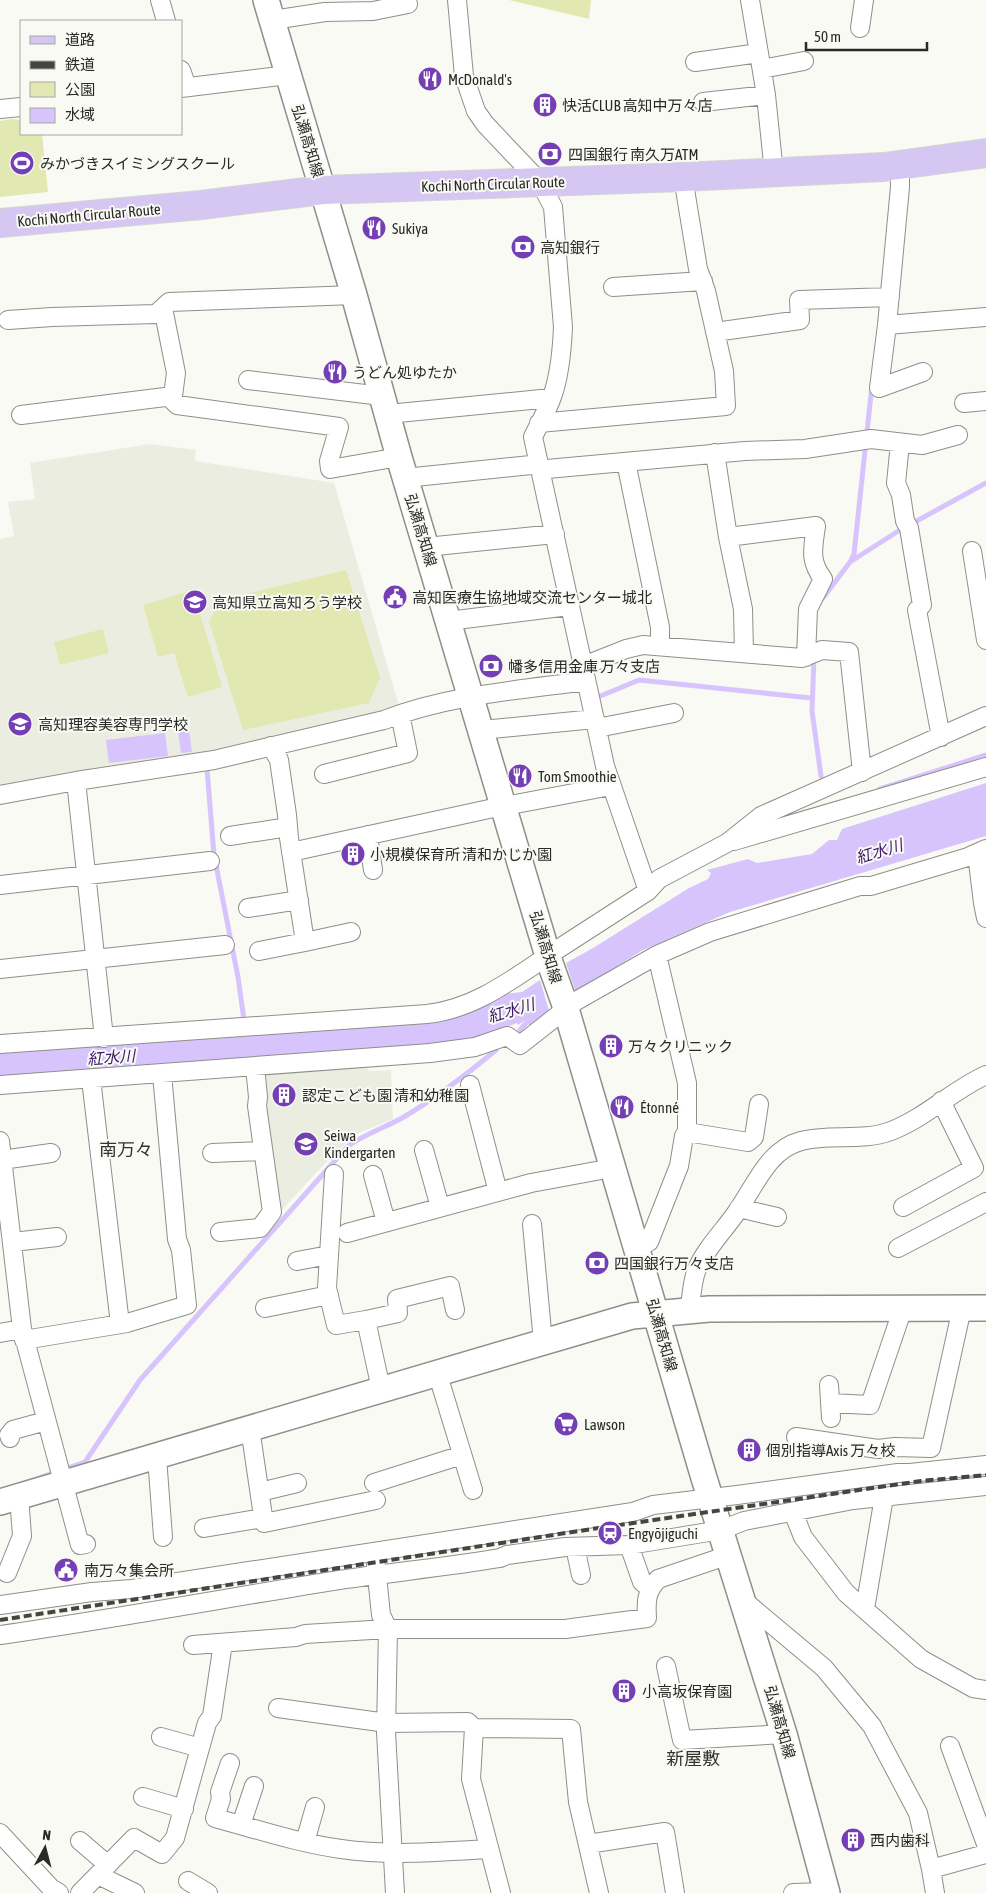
<svg xmlns="http://www.w3.org/2000/svg" width="986" height="1893" font-family="'Asap Condensed','Noto Sans JP',sans-serif">
	<style>
		.built { fill: #ebede0 }
		.green { fill: #e2e8b1 }
		.water { fill: #d8c4fd }
		.lines { fill: none; stroke-linecap: round; stroke-linejoin: round }
		.stream { stroke: #d8c4fd; stroke-width: 5 }
		.street-casing { stroke: #8f8f8a; stroke-width: 20 }
		.secondary-casing { stroke: #8f8f8a; stroke-width: 28 }
		.primary-casing { stroke: #d4d4d4; stroke-width: 30 }
		.street { stroke: #fff; stroke-width: 18 }
		.secondary { stroke: #fff; stroke-width: 25 }
		.primary { stroke: #d6c6f2; stroke-width: 28 }
		.rail { stroke: #454643; stroke-width: 4; stroke-dasharray: 8 4; stroke-linecap: butt }
		.labels { text-anchor: middle; dominant-baseline: central; stroke-width: 4; stroke-linejoin: round; paint-order: stroke }
		.poi-label { font-size: 15px; fill: #292a28; stroke: #f9faf4; text-anchor: start }
		.street-label { font-size: 15px; fill: #292a28; stroke: #f9faf4 }
		.water-label { font-size: 16px; font-style: italic; fill: #3f1a6a; stroke: #f9faf4 }
		.quarter-label { font-size: 18px; fill: #32332e; stroke: #f9faf4 }
	</style>
	<rect width="100%" height="100%" fill="#f9faf4"/>
	<path class="built" d="M150,444L196,450L195,461L334,483L399,706L383,716L206,755L48,777V779L0,787V539L14,536L8,502L35,499L30,463Z
		M367,1065L368,1071L391,1070L393,1119L354,1135L314,1175L279,1213L259,1072Z"/>
	<path class="green" d="M509,0H591L589,19Z
		M12,119L21,120V134H42L48,192L0,197V121Z
		M346,570L380,678L369,703L243,730L209,621L221,600Z
		M193,590L222,687L188,697L174,653L158,657L143,605Z
		M103,629L109,653L60,665L54,642Z"/>
	<path class="water" d="M189,730L192,752L181,753L178,731Z
		M165,733L168,756L109,763L106,740Z
		M986,783V836L730,912L641,951L576,993L566,963L593,948L689,888L708,879L711,873L707,870L748,859L757,863L812,854L829,840H837L842,829Z
		M540,980L550,1014L530,1029L527,1019L518,1025L517,1023L471,1039L440,1047L0,1077V1052L248,1036L427,1019L503,994L522,992Z"/>
	<g class="lines">
		<path class="stream" d="M913,523L986,483
			M850,562L903,528
			M823,598L850,562L854,554L872,385
			M814,657L812,711L821,776
			M597,694L598,697L639,680L811,698
			M207,769L214,855L238,977L244,1020
			M880,789L986,755
			M520,1030L532,1016
			M24,1483L85,1462L140,1380L348,1146C365,1134 384,1128 402,1118C436,1098 466,1075 496,1050"/>
		<defs>
			<path id="street" d="M160,0L166,21
				M457,0L464,76L476,111L485,124L540,182L553,207L563,327C562,350 560,375 552,397C547,411 539,424 533,437L605,766L648,891
				M750,0L766,95L774,173
				M273,20L325,12L373,11L408,4
				M860,28L864,0
				M695,62L759,53
				M762,69L804,61
				M181,70L187,87
				M181,88L288,75
				M703,102L766,95
				M0,109L21,107
				M900,166V187L887,325L879,388L923,372
				M613,287L703,281
				M8,320L52,317L156,314L169,302L354,295
				M887,325L986,317
				M715,332L800,320L799,300L890,297
				M248,380L382,396
				M173,396L172,400L177,405L339,427L329,461L330,469L399,457
				M964,403L986,401
				M388,414L551,398
				M21,415L173,396L176,373L163,308
				M539,423L726,406L724,371L706,291L698,269L683,177
				M900,443L896,483L901,495L905,521L909,528L922,605L917,610L941,737
				M715,453L728,537L743,609L744,653
				M626,462L660,627V646
				M405,478L531,465L547,469L745,451L805,449L871,439L922,445L958,435
				M728,537L816,526C813,549 809,560 823,579L808,609L806,657
				M426,547L555,534
				M972,551L986,640
				M448,621L569,606
				M583,666L626,649L643,645L802,658L822,650L849,652L862,772
				M597,728L674,713
				M482,730L595,719
				M324,774L408,753L400,714
				M76,781L104,1038
				M0,795L76,781L214,760L384,720C448,695 519,690 586,681
				M368,835L373,870
				M230,836L288,827
				M734,841L986,767
				M291,852L489,809L611,786
				M977,854L983,903L986,918
				M0,885L210,861
				M248,908L299,900
				M305,942L351,932
				M259,951L305,942L289,838L287,815L279,760L271,746
				M0,969L225,945
				M0,1044L427,1014C476,1009 515,977 555,951C586,931 617,911 648,891L659,879L727,843L761,816L986,716
				M91,1079L120,1324
				M0,1085L430,1053L475,1047L507,1036L520,1045L576,1001L657,955L710,932L860,886H871L968,857L986,849
				M470,1085L498,1192
				M687,1132L748,1142L754,1137L759,1104
				M0,1141L22,1329L80,1545L86,1544
				M424,1150L440,1207
				M212,1153L263,1151
				M2,1160L51,1153
				M334,1174L327,1288L336,1325L366,1320L381,1389
				M373,1175L386,1222
				M903,1207L974,1168L941,1101
				M739,1208L777,1217
				M532,1224L543,1342
				M220,1232L260,1228L272,1212L257,1106L258,1097L255,1067
				M347,1233L531,1183L612,1168
				M13,1242L57,1237
				M636,1247L649,1242L679,1166L684,1136L687,1132V1083L657,955
				M898,1248L986,1202
				M297,1261L329,1255
				M265,1308L329,1295
				M689,1310C692,1297 692,1280 697,1269C704,1251 725,1229 736,1213C755,1187 767,1150 801,1141C830,1133 862,1142 891,1131C925,1118 953,1090 986,1075
				M366,1320L398,1313L397,1299L450,1286L455,1310
				M0,1333L22,1329
				M24,1340L127,1323L187,1305L181,1250L177,1239L162,1074
				M437,1372L473,1490
				M829,1385L831,1418
				M830,1403L870,1405L903,1308
				M250,1428L264,1523L376,1500
				M796,1437L878,1449L895,1447L931,1448L962,1308
				M10,1438L9,1435L13,1430L46,1421
				M157,1457L163,1537
				M374,1483L462,1455
				M260,1492L297,1483
				M793,1512L803,1537L846,1593L921,1659L973,1688L986,1690
				M204,1528L263,1518
				M629,1545L642,1582L650,1588
				M575,1547L581,1575
				M376,1566L381,1615L388,1629L386,1732L395,1893
				M7,1573L22,1536L19,1496
				M743,1600L824,1668L872,1726L918,1813L931,1869L935,1893
				M0,1605L92,1592L132,1589L633,1512L653,1505L737,1495L898,1473H910L986,1465
				M865,1609L884,1497
				M0,1635C113,1619 226,1598 339,1580C393,1572 447,1567 500,1558L507,1555L565,1547L629,1545L721,1530L744,1521L853,1500L986,1486
				M193,1645L296,1637L305,1634L388,1629H565L647,1618C646,1601 646,1592 658,1579L729,1555
				M666,1666L682,1740L784,1734
				M278,1708L387,1723L468,1722L474,1728L571,1729L578,1802L599,1893
				M474,1728L471,1779L501,1893
				M161,1737L200,1748
				M950,1746L986,1844
				M230,1763L220,1792L221,1799L215,1818C256,1829 298,1843 341,1849C389,1856 441,1852 489,1849
				M143,1797L184,1809
				M241,1825L254,1786
				M0,1833L51,1888L59,1893
				M80,1841L108,1865
				M305,1842L315,1807
				M588,1844L665,1832L675,1893
				M931,1869L986,1854
				M98,1875L135,1893
				M188,1881L208,1893
				M80,1893L134,1838L162,1854L175,1838L207,1723L212,1716L223,1643
				M793,1893L826,1892"/>
			<path id="secondary" d="M266,0L354,295L399,457L550,963L564,1002L704,1478L784,1734L827,1893
				M0,1502L632,1316L709,1309L986,1308"/>
			<path id="primary" d="M0,223L201,205L323,190L683,177L884,167L986,153"/>
		</defs>
		<use href="#street" class="street-casing"/>
		<use href="#secondary" class="secondary-casing"/>
		<use href="#primary" class="primary-casing"/>
		<use href="#street" class="street"/>
		<use href="#secondary" class="secondary"/>
		<use href="#primary" class="primary"/>
		<path class="rail" d="M0,1620L592,1529L921,1481L986,1475"/>
	</g>
	<defs>
		<symbol id="restaurant-disc" viewBox="-11 -11 22 22"><circle r="9.5" fill="#743eb5" stroke="#f9faf4"/><path d="M-5-6h1v4h1v-4h1v4h1v-4h1v5L-1.5 .5V6h-2V.5L-5-1ZM5-6V6H3V1.5H1.5Q1.5-4 5-6Z" fill="#fff"/></symbol>
		<symbol id="building-disc" viewBox="-11 -11 22 22"><circle r="9.5" fill="#743eb5" stroke="#f9faf4"/><path d="M-4-6H4V6H1V3H-1V6H-4ZM-2.5-4.3h1.7v1.8h-1.7ZM.8-4.3h1.7v1.8H.8ZM-2.5-1h1.7V.8h-1.7ZM.8-1h1.7V.8H.8Z" fill="#fff"/></symbol>
		<symbol id="bank-disc" viewBox="-11 -11 22 22"><circle r="9.5" fill="#743eb5" stroke="#f9faf4"/><path d="M-6-4H6V4H-6ZM0-2.3a2.3 2.3 0 1 0 0 4.6a2.3 2.3 0 1 0 0-4.6Z" fill="#fff"/></symbol>
		<symbol id="stadium-disc" viewBox="-11 -11 22 22"><circle r="9.5" fill="#743eb5" stroke="#f9faf4"/><path d="M0-5a6.5 5 0 1 0 0 10a6.5 5 0 1 0 0-10ZM-3.5-1.8h7v3.6h-7Z" fill="#fff"/></symbol>
		<symbol id="civic-disc" viewBox="-11 -11 22 22"><circle r="9.5" fill="#743eb5" stroke="#f9faf4"/><path d="M-.6-6.5H3V-4.5H.6V-3L4-1V1h2V6H-6V1h2V-1L-.6-3ZM-1.2 2.5V6h2.4V2.5Z" fill="#fff"/></symbol>
		<symbol id="school-disc" viewBox="-11 -11 22 22"><circle r="9.5" fill="#743eb5" stroke="#f9faf4"/><path d="M0-5L7-2L0 1L-7-2ZM-4 1L0 2.5L4 1V4Q0 6-4 4Z" fill="#fff"/></symbol>
		<symbol id="university-disc" viewBox="-11 -11 22 22"><circle r="9.5" fill="#743eb5" stroke="#f9faf4"/><path d="M0-5L7-2L0 1L-7-2ZM-4 1L0 2.5L4 1V4Q0 6-4 4Z" fill="#fff"/></symbol>
		<symbol id="supermarket-disc" viewBox="-11 -11 22 22"><circle r="9.5" fill="#743eb5" stroke="#f9faf4"/><path d="M-6-5.5h2.5l.6 2H6L4.5 2H-2.5L-4.4-4H-6ZM-1.5 3.2a1.3 1.3 0 1 0 .1 0ZM3 3.2a1.3 1.3 0 1 0 .1 0Z" fill="#fff"/></symbol>
		<symbol id="station-disc" viewBox="-11 -11 22 22"><circle r="9.5" fill="#743eb5" stroke="#f9faf4"/><path d="M-3-6H3Q5-6 5-4V2Q5 4 3 4L4.5 6H3L1.5 4h-3L-3 6H-4.5L-3 4Q-5 4-5 2V-4Q-5-6-3-6ZM-3.5-4v3h7v-3ZM-3.5 1v1.5H-2V1ZM2 1v1.5H3.5V1Z" fill="#fff"/></symbol>
	</defs>
	<g fill-rule="evenodd">
		<use href="#restaurant-disc" x="416" y="65" width="28" height="28"/>
		<use href="#building-disc" x="531" y="91" width="28" height="28"/>
		<use href="#bank-disc" x="536" y="140" width="28" height="28"/>
		<use href="#stadium-disc" x="8" y="149" width="28" height="28"/>
		<use href="#restaurant-disc" x="360" y="214" width="28" height="28"/>
		<use href="#bank-disc" x="509" y="233" width="28" height="28"/>
		<use href="#restaurant-disc" x="321" y="358" width="28" height="28"/>
		<use href="#civic-disc" x="381" y="583" width="28" height="28"/>
		<use href="#school-disc" x="181" y="588" width="28" height="28"/>
		<use href="#bank-disc" x="477" y="652" width="28" height="28"/>
		<use href="#university-disc" x="6" y="710" width="28" height="28"/>
		<use href="#restaurant-disc" x="506" y="762" width="28" height="28"/>
		<use href="#building-disc" x="339" y="840" width="28" height="28"/>
		<use href="#building-disc" x="597" y="1032" width="28" height="28"/>
		<use href="#building-disc" x="270" y="1081" width="28" height="28"/>
		<use href="#restaurant-disc" x="608" y="1093" width="28" height="28"/>
		<use href="#school-disc" x="292" y="1130" width="28" height="28"/>
		<use href="#bank-disc" x="583" y="1249" width="28" height="28"/>
		<use href="#supermarket-disc" x="552" y="1410" width="28" height="28"/>
		<use href="#building-disc" x="735" y="1436" width="28" height="28"/>
		<use href="#station-disc" x="596" y="1519" width="28" height="28"/>
		<use href="#civic-disc" x="52" y="1556" width="28" height="28"/>
		<use href="#building-disc" x="610" y="1677" width="28" height="28"/>
		<use href="#building-disc" x="839" y="1826" width="28" height="28"/>
	</g>
	<g class="labels">
		<g class="poi-label">
			<text x="448" y="79">McDonald's</text>
			<text x="562" y="105">快活CLUB 高知中万々店</text>
			<text x="568" y="154">四国銀行 南久万ATM</text>
			<text x="40" y="163">みかづきスイミングスクール</text>
			<text x="392" y="228">Sukiya</text>
			<text x="540" y="247">高知銀行</text>
			<text x="352" y="372">うどん処ゆたか</text>
			<text x="412" y="597">高知医療生協地域交流センター城北</text>
			<text x="212" y="602">高知県立高知ろう学校</text>
			<text x="508" y="666">幡多信用金庫 万々支店</text>
			<text x="38" y="724">高知理容美容専門学校</text>
			<text x="538" y="776">Tom Smoothie</text>
			<text x="370" y="854">小規模保育所 清和かじか園</text>
			<text x="628" y="1046">万々クリニック</text>
			<text x="302" y="1095">認定こども園 清和幼稚園</text>
			<text x="640" y="1107">Étonné</text>
			<text x="324" y="1135">Seiwa<tspan x="324" dy="17">Kindergarten</tspan></text>
			<text x="614" y="1263">四国銀行万々支店</text>
			<text x="584" y="1424">Lawson</text>
			<text x="766" y="1450">個別指導Axis 万々校</text>
			<text x="628" y="1533">Engyōjiguchi</text>
			<text x="84" y="1570">南万々集会所</text>
			<text x="642" y="1691">小高坂保育園</text>
			<text x="870" y="1840">西内歯科</text>
		</g>
		<g class="street-label">
			<text transform="translate(308 141) rotate(73)">弘瀬高知線</text>
			<text transform="translate(493 184) rotate(-2)">Kochi North Circular Route</text>
			<text transform="translate(89 215) rotate(-5)">Kochi North Circular Route</text>
			<text transform="translate(421 530) rotate(73)">弘瀬高知線</text>
			<text transform="translate(546 947) rotate(73)">弘瀬高知線</text>
			<text transform="translate(662 1335) rotate(74)">弘瀬高知線</text>
			<text transform="translate(780 1722) rotate(74)">弘瀬高知線</text>
		</g>
		<g class="water-label">
			<text transform="translate(879 851) rotate(-17)">紅水川</text>
			<text transform="translate(511 1010) rotate(-16)">紅水川</text>
			<text transform="translate(111 1057) rotate(-4)">紅水川</text>
		</g>
		<g class="quarter-label">
			<text x="126" y="1149">南万々</text>
			<text x="693" y="1758">新屋敷</text>
		</g>
	</g>
	<rect x="20" y="20" width="162" height="115" fill="#f9faf4" stroke="#a6a7a2"/>
	<rect x="30" y="36" width="25" height="8" fill="#d6c6f2" stroke="#a6a7a2"/>
	<text x="65" y="45" font-size="15" fill="#292a28">道路</text>
	<rect x="30" y="61" width="25" height="8" fill="#454643" stroke="#a6a7a2"/>
	<text x="65" y="70" font-size="15" fill="#292a28">鉄道</text>
	<rect x="30" y="82" width="25" height="15" fill="#e2e8b1" stroke="#a6a7a2"/>
	<text x="65" y="95" font-size="15" fill="#292a28">公園</text>
	<rect x="30" y="108" width="25" height="15" fill="#d8c4fd" stroke="#a6a7a2"/>
	<text x="65" y="120" font-size="15" fill="#292a28">水域</text>
	<g transform="translate(45 1848) rotate(7)" stroke="#f9faf4" stroke-width="4" paint-order="stroke">
	<path d="M0-4L9 19L0 12L-9 19Z" fill="#292a28"/>
	<text y="-8" font-size="14" font-weight="bold" text-anchor="middle" fill="#292a28">N</text>
	</g>
	<path d="M806 42v8h121v-8" fill="none" stroke="#292a28" stroke-width="2.5"/>
	<text x="814" y="42" font-size="15" fill="#292a28" stroke="#f9faf4" stroke-width="4" paint-order="stroke">50 m</text>
</svg>
